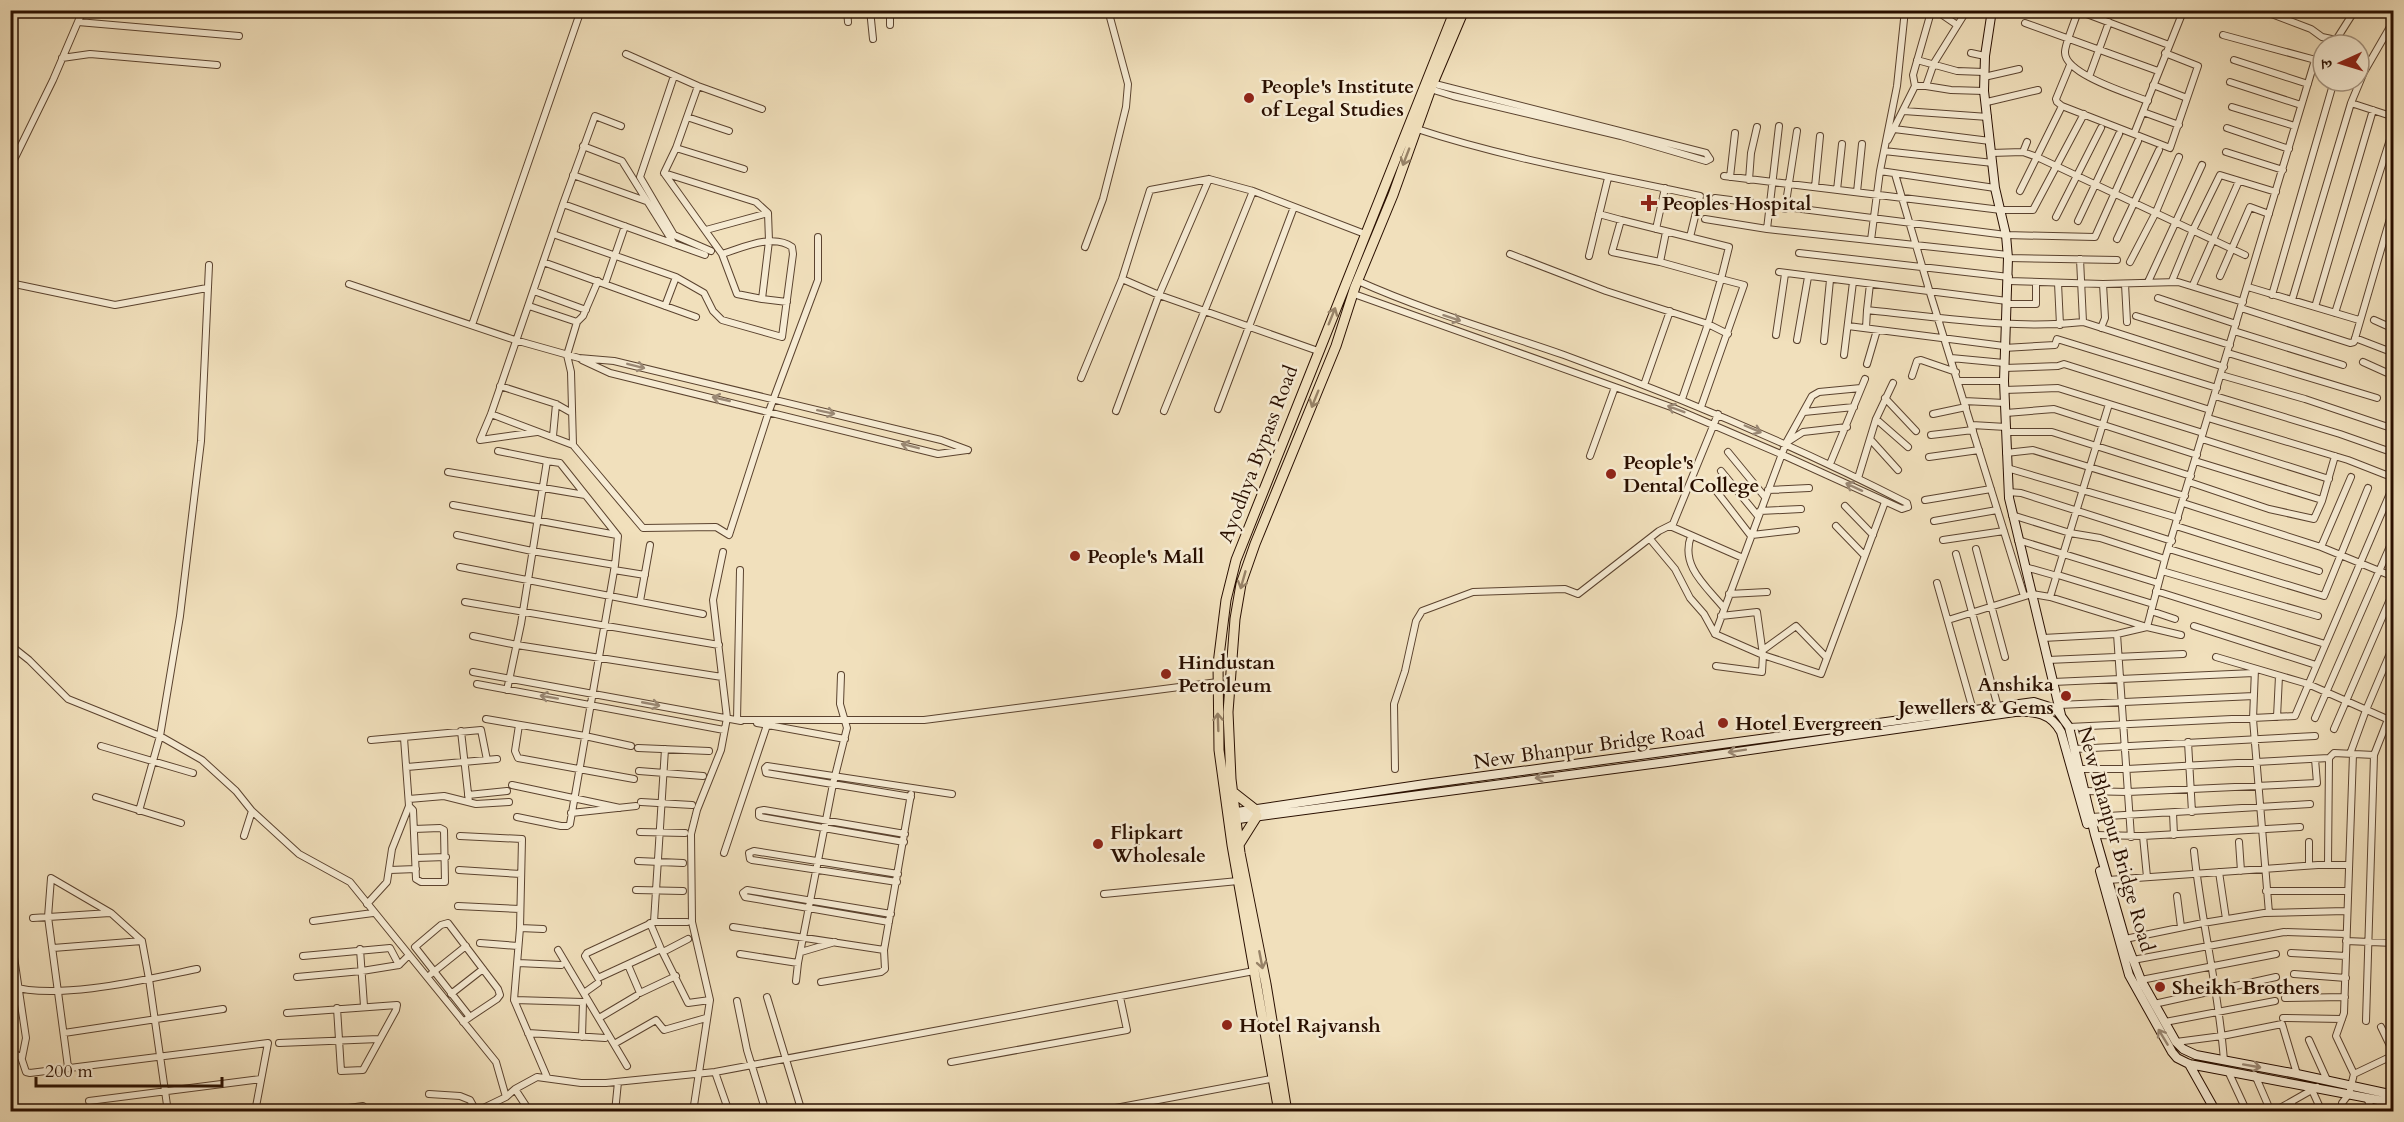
<svg xmlns="http://www.w3.org/2000/svg" width="2404" height="1122" font-family="Cardo,'Noto Serif Devanagari',serif">
	<style>
		.lines { fill: none; stroke-linecap: round; stroke-linejoin: round }
		.street-casing { stroke: #5b432f; stroke-width: 8 }
		.secondary-casing { stroke: #290f00; stroke-width: 10 }
		.primary-casing { stroke: #290f00; stroke-width: 11 }
		.street { stroke: #f6ebd3; stroke-width: 6 }
		.secondary { stroke: #f6ebd3; stroke-width: 8 }
		.primary { stroke: #f1e0bc; stroke-width: 9 }
		.oneway { stroke: #978267 }
		.oneway2 { stroke: #9a8874 }
		.poi-dot { fill: #8f2418; stroke: #f6ebd3; stroke-width: 2 }
		.labels { text-anchor: middle; dominant-baseline: central; stroke-width: 5; stroke-linejoin: round; paint-order: stroke }
		.poi-label { font-size: 20px; font-weight: bold; fill: #290f00; stroke: #f6ebd3; text-anchor: start }
		.street-label { font-size: 20px; fill: #290f00; stroke: #f6ebd3 }
	</style>
	<rect width="100%" height="100%" fill="#f1e0bc"/>
	<filter id="stains"><feTurbulence type="fractalNoise" baseFrequency=".00333" numOctaves="4"/><feColorMatrix values="0 0 0 0 .2 0 0 0 0 .09 0 0 0 0 .02 0 0 0 .5 -.17"/></filter>
	<radialGradient id="worn" r=".72"><stop offset=".6" stop-color="#630" stop-opacity="0"/><stop offset="1" stop-color="#630" stop-opacity=".3"/></radialGradient>
	<g class="lines">
		<defs>
			<path id="street" d="M847,10L848,22
				M870,10L873,39
				M890,10V25
				M1926,10L1941,14L1957,25
				M2076,10L2169,45
				M2261,10L2311,29L2322,37L2336,40L2355,10
				M2390,10L2394,14
				M2078,11C2075,21 2065,44 2065,52C2064,74 2130,94 2148,101
				M2394,20L2364,72L2351,103L2394,117
				M78,22L239,36
				M2025,23L2158,71
				M2223,35L2323,62
				M1971,53L1985,56
				M626,54L698,86L762,109
				M62,58L90,54L217,65
				M1917,60L1957,71L1984,72
				M2234,60L2308,84
				M2070,65L2056,99L2057,102L2062,106L2170,148L2198,66L2165,53
				M674,76L640,177L674,235L711,251
				M1984,77L2019,69
				M2089,77L2109,22
				M2230,82L2301,105
				M1431,83L1706,153L1710,159
				M2153,85L2187,98
				M1915,86L1913,75L1931,12
				M1926,86L1951,90L1984,91
				M1427,88L1453,96L1621,136L1706,161L1710,159
				M1987,102L2038,90
				M2232,107L2295,126
				M1904,111L1988,117
				M2143,112L2179,125
				M687,117L729,131
				M1414,128C1508,159 1603,175 1700,196L1690,237
				M2227,128L2289,149
				M1894,129L1990,141
				M2134,134L2182,14L2185,10
				M1888,140L1915,86H1926L1934,63L1967,10
				M583,146L622,161L674,244
				M676,148L744,169
				M1884,151L1993,163
				M2023,152L2027,142
				M2226,152L2283,170
				M1991,153L2023,152L2037,157L2245,255
				M10,168L53,80L83,10
				M1880,171L1995,188
				M664,173L756,202L768,213L769,241L762,299L737,294L722,254L664,173L676,148L698,86
				M1895,174L1930,293L2024,596
				M573,175L646,201
				M1724,176L2001,210H2033L2084,114
				M1730,177L1735,133
				M1749,180L1751,153L1757,127
				M1815,187L1820,136
				M1837,190L1842,144
				M2020,191L2062,106
				M1857,192L1862,144
				M1715,198L2006,235L2095,237L2138,141
				M563,204L705,255
				M1785,209L1797,131
				M1599,214L1621,220L1612,252L1660,262L1721,279L1729,247L1621,220
				M2056,217L2101,128
				M1705,219L1767,229L2008,255
				M2078,221L2119,134
				M1656,229L1665,188
				M1767,229L1779,126
				M706,230L768,213
				M553,234L676,277L704,293L713,311L722,320L782,337L793,254L792,247C773,233 742,248 722,254
				M2117,239L2159,150
				M1871,240L1880,171L1897,86L1905,10
				M1085,247L1103,199L1115,152L1126,107L1128,84L1108,10
				M1799,253L2009,277
				M1510,254L1606,291L1708,324L1728,334
				M1589,256L1608,178
				M2008,258L2117,260
				M2080,259L2083,322
				M543,262L696,317
				M1660,262L1666,232
				M2130,262L2156,212L2179,157
				M1779,272L2007,301
				M2220,276L2250,207L2269,214
				M1122,279L1159,295L1318,351
				M1358,281C1425,311 1495,331 1564,355C1682,398 1796,446 1907,503L1908,507
				M2009,281L2103,284L2178,282L2243,302
				M2172,281L2193,230L2220,175L2276,192
				M2148,282L2202,165
				M10,283L115,305L207,288
				M2058,283L2060,325
				M349,284L515,340L579,358L614,361L941,440L968,450
				M605,284L625,226
				M2125,284L2127,322
				M2193,285L2239,181
				M2248,287L2359,320
				M534,291L586,310
				M1354,294L1671,407L1783,455L1902,509L1908,507
				M2272,295L2334,81
				M2158,298L2236,324
				M762,299L787,302
				M2292,300L2351,103
				M2007,304H2036V282
				M529,306L577,322L583,316L598,281
				M665,306L676,277
				M2315,307L2373,110
				M2241,308L2350,343L2354,342L2394,205
				M1867,310L1870,284
				M2335,313L2394,127
				M2136,316L2230,345
				M2374,320L2394,329
				M472,325L581,10
				M1848,326L2004,346
				M1866,328L1867,310C1938,317 2012,330 2083,322L2224,367
				M2101,328L2105,318L2103,284
				M2234,331L2343,365
				M1776,335L1785,274
				M2355,338L2394,353
				M1797,340L1808,277
				M1824,341L1830,280
				M2004,348L2055,345L2057,339L2217,388
				M2228,353L2377,398
				M1844,355L1853,282
				M1951,358L2004,363
				M582,360L610,373L938,454L967,450
				M2363,362L2394,376
				M1867,364L1877,330
				M2004,368L2058,366L2064,364L2210,410
				M2221,375L2305,399L2394,429
				M1912,376L1917,361L1921,360L1956,372
				M1081,378L1122,279L1150,190L1209,179L1253,191L1365,234
				M1959,381H2004
				M1644,385L1670,311
				M500,386L556,404L572,413
				M1861,388L1819,392L1812,396L1786,443L1715,634L1763,655L1821,674L1885,502
				M2004,390L2058,388L2203,433
				M2215,396L2340,434L2394,453
				M1885,398L1916,431
				M1682,399L1708,324L1721,279L1744,285L1701,407
				M1964,401L2005,403
				M1218,409L1294,207
				M1116,411L1159,295L1209,179
				M1164,411L1253,191
				M1804,412L1854,407
				M2006,413L2054,409L2197,455
				M491,414L573,445L643,528L716,527L729,535L769,411L818,280V237
				M1933,414L1966,407
				M2208,418L2348,460L2394,478
				M1876,419L1908,447
				M1972,425L2006,427
				M537,432L480,440L491,414L563,204L595,116L621,126
				M2006,432H2052L2191,476
				M1931,435L1973,430
				M553,436L556,404
				M1870,439L1898,470
				M2202,439L2329,479
				M1789,441L1803,432L1847,427
				M573,445L571,372L567,355L577,322
				M498,451L547,461
				M1728,452L1765,497
				M2006,453L2033,450L2185,496
				M1590,456L1615,387
				M1929,457L1979,450
				M2195,461L2322,500
				M1830,464L1865,379
				M2007,468L2178,518
				M1721,471L1758,516
				M448,472L585,495
				M1858,478L1876,419L1893,383
				M2189,482L2269,509L2314,519L2322,501L2335,456
				M1714,488L1751,536
				M1768,490L1809,488
				M2008,492L2021,493L2172,541
				M1925,500L1991,489
				M2183,503L2321,547L2394,577
				M453,505L617,535
				M1845,506L1873,535
				M1760,511L1801,509
				M2012,515L2070,533L2100,538L2165,559
				M1934,521L1997,510
				M1670,526L1743,558
				M1836,526L1864,555
				M2176,526L2319,571
				M457,535L532,551L615,565
				M1752,535L1796,530
				M1691,536C1680,566 1706,586 1724,608
				M1650,539L1675,569L1690,598L1704,614L1715,634
				M1943,540L2004,531
				M2018,540L2158,583
				M2321,547L2351,477
				M1976,549L2005,657
				M2169,549L2324,596L2368,488
				M1956,554L1998,707
				M460,567L703,614
				M2025,567L2057,576
				M614,570L645,575
				M740,570L737,720H924L1218,682
				M2162,571L2318,616
				M2058,575L2153,604
				M1937,583L1973,710
				M2156,591L2325,644
				M1729,594L1767,592
				M2050,597L2109,404
				M640,601L650,545
				M465,602L719,645
				M2151,611L2175,619
				M1948,620L2032,594L2050,597L2147,627L2181,635
				M2194,626L2316,665
				M2117,634L2131,837
				M473,636L517,645L722,677
				M2043,638L2117,634L2147,627L2165,559L2315,60
				M10,645L29,660L68,699L160,736L202,760L236,791L252,811L299,854L350,882L496,1062L506,1097
				M1763,650L1796,626L1826,657
				M2216,657L2308,684L2387,719
				M2048,660L2183,654
				M1716,666L1762,672L1763,655L1757,612L1721,616
				M2255,669L2253,719L2269,913
				M473,672L741,721
				M2053,682L2254,673
				M477,684L724,730
				M507,690L521,624L547,461L560,463L618,536L615,565L570,824L567,826H561L517,817
				M2059,705L2254,696
				M2277,717L2279,676
				M2315,718L2394,537
				M486,719L585,736L631,746
				M757,723L845,739
				M519,725L515,751L518,758L634,779
				M2069,727L2295,716L2394,484
				M2334,729L2394,590
				M461,731L469,802
				M371,740L481,730L487,760
				M2188,742L2192,812
				M101,746L193,773
				M638,748L709,751
				M2074,749L2315,736
				M2350,754L2366,710L2394,644
				M2353,754L2344,1013L2336,1036L2354,1074
				M407,767L497,759
				M1395,769L1394,704L1405,671L1416,621L1422,611L1473,592L1565,589L1578,594L1659,531L1673,524L1718,414
				M2078,769H2127L2329,758L2334,753L2374,755
				M639,771L703,776
				M512,785L620,808
				M2084,791L2128,792L2317,783L2315,759
				M468,795L507,791
				M96,797L181,823
				M911,797L766,773L765,768L767,766L952,794
				M409,799L444,796L476,804L509,802
				M641,802L692,805
				M409,806L413,810L416,879L421,882H445L444,830L440,828L414,829
				M139,811L160,736L180,616L201,441L209,265
				M571,813L636,806
				M2173,813L2174,835
				M2091,817L2310,804
				M640,832L685,833
				M2095,835L2143,836L2300,827
				M244,836L252,811
				M460,836L522,839L520,928L514,1000L547,1077
				M2143,836L2147,877
				M904,842L761,817L759,816V811L764,810L905,834
				M2239,842L2241,871
				M2309,842V865
				M2194,851C2201,921 2219,990 2224,1061
				M724,853L767,725
				M416,858L446,857
				M638,861L683,863
				M2328,865L2329,758
				M390,870L416,869
				M459,870L521,874
				M2219,872L2226,919
				M2108,880L2318,865H2348
				M897,882L752,860L750,859L749,853L754,851L898,874
				M636,890L683,891
				M2266,891H2347
				M1104,894L1238,881
				M2177,896L2181,927
				M367,904L387,882L392,849L409,806L404,738
				M458,906L520,909
				M33,918L110,913
				M313,921L373,913
				M654,922L665,749
				M687,922H654L587,953L585,956L598,978L661,949L688,1003L710,1000
				M889,922L745,897L743,893L747,890L891,914
				M650,923L661,949
				M733,927L884,950
				M520,928L543,929
				M10,930L26,1038L22,1058
				M2125,939L2203,923L2264,913L2346,911
				M2346,941L2394,943
				M480,943L518,946
				M53,948L142,941
				M360,949L364,1006
				M558,950L627,1066
				M663,952L688,939
				M801,952L835,942
				M2291,953L2346,956
				M740,954L798,963L833,784L847,728L840,704L841,675
				M303,956L390,948L399,965
				M2133,960L2284,932L2346,934
				M518,963L561,965
				M628,965L640,993L676,976
				M431,974L466,946
				M2294,974L2346,978
				M297,977L362,971L399,965L409,955
				M2141,980L2276,954
				M796,981L798,963
				M821,982L881,972L885,969L884,950L911,794
				M10,986C57,1001 148,979 197,969
				M584,993L598,983
				M451,994L483,969
				M767,997L802,1112
				M2285,998L2345,997
				M514,1000L583,1002L582,1037
				M737,1001L747,1050L766,1112
				M2154,1004L2276,977
				M287,1013L397,1005L396,1010L363,1070L341,1071L337,1008
				M2391,1017L2394,869
				M599,1018L636,996
				M2283,1018L2342,1019
				M2366,1021L2374,755L2394,704
				M463,1022L470,1017L497,999L500,995L498,989L448,923L441,925L415,947L470,1017
				M2165,1022L2275,1001
				M2381,1027L2394,1054
				M64,1033L223,1009
				M528,1033L605,1038
				M2309,1040L2327,1080
				M2176,1042L2222,1036L2282,1024L2297,1074
				M279,1043L379,1039
				M614,1044L656,1020L664,1030L706,1018
				M10,1052L21,1057L26,1072L30,1073L268,1043L255,1112
				M951,1062L1127,1030L1120,997
				M68,1067L48,917L51,878L111,913L142,941L149,979L168,1112
				M2228,1071L2247,1112
				M715,1072L729,1112
				M2255,1075L2271,1112
				M515,1089L530,1112
				M2312,1090L2322,1112
				M429,1094L460,1096L470,1100L476,1111
				M2367,1098L2373,1112
				M89,1101L261,1079
				M2291,1102L2296,1112
				M320,1112L363,1106L367,1112
				M475,1112L506,1097L515,1089L537,1077L581,1083H606L715,1072L1254,971
				M615,1112L618,1082
				M693,1112L710,1000L692,922L691,834L697,810L721,750L727,718L713,600L723,552
				M788,1112L801,1108
				M1094,1112L1276,1078
				M2273,1112L2317,1087
				M2346,1112L2342,1103L2349,1094L2354,1074L2394,1055"/>
			<path id="secondary" d="M1992,10L1985,56L1984,91L1995,188L2006,235L2008,258L2004,381L2009,498L2061,715
				M1230,813L1425,784L2034,702L2056,709L2069,727L2095,835L2125,939L2141,980L2176,1042L2183,1049L2196,1055L2297,1074L2394,1095
				M1231,820L1667,762L2015,712C2035,711 2051,713 2061,732L2087,824
				M2100,871L2129,975L2172,1052L2177,1058L2189,1064L2394,1103
				M2189,1064L2216,1112"/>
			<path id="primary" d="M1233,792L1256,810
				M1240,843L1257,816
				M1279,1112L1232,845L1219,750L1218,664L1226,600L1236,560L1455,10
				M1287,1112L1266,984L1240,853L1231,779L1228,712L1235,619L1241,584L1255,544L1336,346L1355,287L1393,195L1433,83L1464,10"/>
		</defs>
		<use href="#street" class="street-casing"/>
		<use href="#secondary" class="secondary-casing"/>
		<use href="#primary" class="primary-casing"/>
		<use href="#street" class="street"/>
		<use href="#secondary" class="secondary"/>
		<use href="#primary" class="primary"/>
	</g>
	<defs><path id="oneway-shaft" d="M-6 0H5M1.5-3L5.5 0L1.5 3" fill="none" stroke-width="1.6" stroke-linecap="round" stroke-linejoin="round" transform="scale(1.5)"/></defs>
	<g class="oneway">
		<use href="#oneway-shaft" transform="translate(1406 157) rotate(111)"/>
		<use href="#oneway-shaft" transform="translate(1332 316) rotate(-68)"/>
		<use href="#oneway-shaft" transform="translate(1315 399) rotate(112)"/>
		<use href="#oneway-shaft" transform="translate(1243 580) rotate(106)"/>
		<use href="#oneway-shaft" transform="translate(1218 722) rotate(-92)"/>
		<use href="#oneway-shaft" transform="translate(1261 960) rotate(79)"/>
	</g>
	<g class="oneway2">
		<use href="#oneway-shaft" transform="translate(1452 318) rotate(18)"/>
		<use href="#oneway-shaft" transform="translate(636 366) rotate(14)"/>
		<use href="#oneway-shaft" transform="translate(721 399) rotate(-167)"/>
		<use href="#oneway-shaft" transform="translate(1676 409) rotate(-159)"/>
		<use href="#oneway-shaft" transform="translate(826 412) rotate(12)"/>
		<use href="#oneway-shaft" transform="translate(1753 429) rotate(23)"/>
		<use href="#oneway-shaft" transform="translate(910 446) rotate(-166)"/>
		<use href="#oneway-shaft" transform="translate(1854 487) rotate(-155)"/>
		<use href="#oneway-shaft" transform="translate(549 697) rotate(-170)"/>
		<use href="#oneway-shaft" transform="translate(651 704) rotate(11)"/>
		<use href="#oneway-shaft" transform="translate(1737 751) rotate(171)"/>
		<use href="#oneway-shaft" transform="translate(1544 777) rotate(173)"/>
		<use href="#oneway-shaft" transform="translate(2163 1037) rotate(-121)"/>
		<use href="#oneway-shaft" transform="translate(2252 1066) rotate(10)"/>
	</g>
	<g class="poi-dot">
		<circle cx="1249" cy="98" r="6"/>
		<path d="M1646 194h6v6h6v6h-6v6h-6v-6h-6v-6h6z"/>
		<circle cx="1611" cy="474" r="6"/>
		<circle cx="1075" cy="556" r="6"/>
		<circle cx="1166" cy="674" r="6"/>
		<circle cx="2066" cy="696" r="6"/>
		<circle cx="1723" cy="723" r="6"/>
		<circle cx="1098" cy="844" r="6"/>
		<circle cx="2160" cy="987" r="6"/>
		<circle cx="1227" cy="1025" r="6"/>
	</g>
	<g class="labels">
		<g class="poi-label">
			<text x="1261" y="86">People's Institute<tspan x="1261" dy="23">of Legal Studies</tspan></text>
			<text x="1662" y="203">Peoples Hospital</text>
			<text x="1623" y="462">People's<tspan x="1623" dy="23">Dental College</tspan></text>
			<text x="1087" y="556">People's Mall</text>
			<text x="1178" y="662">Hindustan<tspan x="1178" dy="23">Petroleum</tspan></text>
			<text x="2054" y="684" text-anchor="end">Anshika<tspan x="2054" dy="23">Jewellers &amp; Gems</tspan></text>
			<text x="1735" y="723">Hotel Evergreen</text>
			<text x="1110" y="832">Flipkart<tspan x="1110" dy="23">Wholesale</tspan></text>
			<text x="2172" y="987">Sheikh Brothers</text>
			<text x="1239" y="1025">Hotel Rajvansh</text>
		</g>
		<g class="street-label">
			<text transform="translate(1258 454) rotate(-69)">Ayodhya Bypass Road</text>
			<text transform="translate(1589 746) rotate(-8)">New Bhanpur Bridge Road</text>
			<text transform="translate(2116 839) rotate(74)">New Bhanpur Bridge Road</text>
		</g>
	</g>
	<rect width="2404" height="1122" fill="none" stroke="#f1e0bc" stroke-width="36"/>
	<rect x="12" y="12" width="2380" height="1098" fill="none" stroke="#290f00" stroke-width="3"/>
	<rect x="18" y="18" width="2368" height="1086" fill="none" stroke="#290f00" stroke-width="1.5"/>
	<g transform="translate(2341 63) rotate(266)"><circle r="28" fill="#f6ebd3" stroke="#a4937f" stroke-width="1.5"/>
	<path d="M0-4.5L10 22L0 15L-10 22Z" fill="#8f2418"/>
	<text y="-9" font-size="16" font-weight="bold" text-anchor="middle" fill="#290f00">उ</text>
	</g>
	<path d="M36 1077v9h186v-9" fill="none" stroke="#290f00" stroke-width="3"/>
	<text x="45" y="1077" font-size="18" fill="#290f00" stroke="#f6ebd3" stroke-width="4.5" paint-order="stroke">200 m</text>
	<rect width="100%" height="100%" filter="url(#stains)"/>
	<rect width="100%" height="100%" fill="url(#worn)"/>
</svg>
